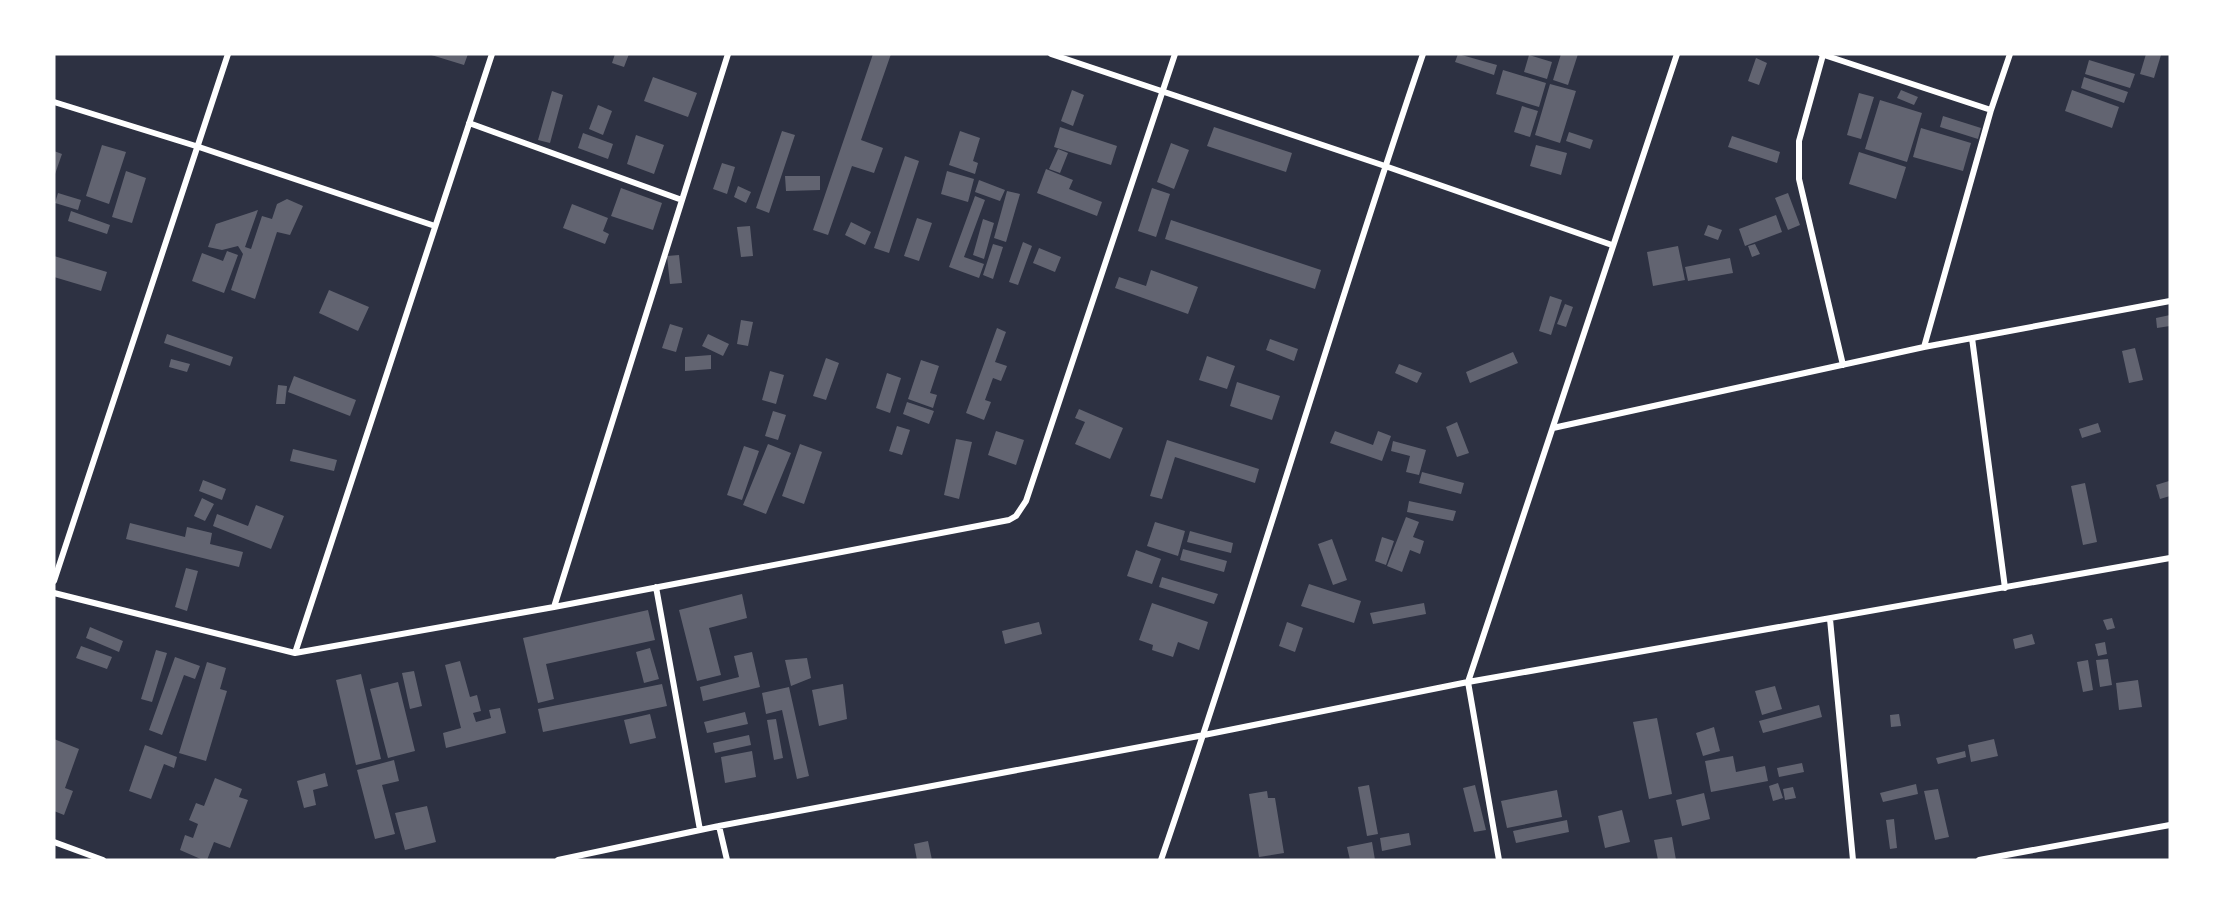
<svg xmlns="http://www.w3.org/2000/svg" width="2224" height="914" font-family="'Noto Sans',sans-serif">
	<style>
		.building { fill: #626471 }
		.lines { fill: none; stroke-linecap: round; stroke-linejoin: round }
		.minor { stroke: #fff; stroke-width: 6 }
	</style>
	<rect width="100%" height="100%" fill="#2d3142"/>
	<path class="building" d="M428,54H468L464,65Z
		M615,54H629L624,67L612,63Z
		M873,54H891L861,140L883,148L874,173L852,166L828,235L813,230Z
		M1458,54L1497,65L1494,75L1455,62Z
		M1561,54H1578L1568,85L1553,80Z
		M2146,54L2161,55L2154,78L2140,74Z
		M1529,55L1552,62L1547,79L1524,72Z
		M1756,58L1767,63L1759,85L1748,81Z
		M2089,60L2135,74L2130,88L2085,74Z
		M1503,70L1546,83L1539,107L1496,94Z
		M653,77L697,93L688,117L644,101Z
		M2084,77L2128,92L2124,103L2081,88Z
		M1550,84L1576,91L1560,143L1535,135Z
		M1072,90L1084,95L1073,126L1061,121Z
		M1901,90L1918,97L1914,105L1897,98Z
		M2072,90L2119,107L2112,128L2065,111Z
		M552,91L563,95L550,143L538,140Z
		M1859,93L1874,97L1861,139L1847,135Z
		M1880,100L1922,113L1907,162L1865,149Z
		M598,105L612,111L603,135L589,129Z
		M1522,106L1538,111L1530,137L1514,132Z
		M1943,116L1981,128L1978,139L1940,127Z
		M1060,127L1117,146L1111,165L1054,147Z
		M1214,127L1292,153L1286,172L1207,146Z
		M1921,128L1971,143L1963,171L1913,157Z
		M782,131L795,135L769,213L756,208Z
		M960,131L980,138L973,161L978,163L975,174L949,165Z
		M1569,132L1593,140L1590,149L1566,141Z
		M583,133L613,144L608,159L578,148Z
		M636,135L664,145L654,174L627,164Z
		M1732,136L1780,152L1777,163L1728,147Z
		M1171,143L1189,150L1174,189L1157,182Z
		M102,145L126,152L109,204L86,196Z
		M1536,145L1567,153L1561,175L1530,166Z
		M1058,149L1068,153L1060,173L1049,169Z
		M54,151L62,154L54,177Z
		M1859,152L1906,167L1896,199L1849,184Z
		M905,156L919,161L889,253L874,248Z
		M722,163L735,167L727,194L713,189Z
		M1046,169L1073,180L1069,189L1102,202L1097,216L1037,193Z
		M126,171L146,178L132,223L112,217Z
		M947,171L974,179L968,202L941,194Z
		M785,176H820V190L786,191Z
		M979,180L1005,190L1000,201L975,192Z
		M738,186L751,192L746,203L734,197Z
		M621,188L662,203L653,230L611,216Z
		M1152,188L1170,194L1156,237L1138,231Z
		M1007,191L1020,194L1006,242L994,238Z
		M58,193L81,200L78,210L55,203Z
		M1788,193L1800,225L1788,230L1775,198Z
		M975,196L985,200L964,257L984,264L979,278L949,267Z
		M287,199L303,206L290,235L277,232L255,299L231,290L243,254L238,246L222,250L208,247L216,224L258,210L245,247L251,249L262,216L272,219L277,204Z
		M572,204L608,218L603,231L609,234L605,244L563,228Z
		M71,211L110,225L107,234L68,221Z
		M1776,215L1782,232L1745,246L1739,229Z
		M917,218L932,223L919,261L904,256Z
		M983,219L994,223L984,259L973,255Z
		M1171,220L1321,270L1315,289L1165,239Z
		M851,222L871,232L865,245L845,235Z
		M1708,225L1722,230L1718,240L1704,235Z
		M750,226L753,256L741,257L737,227Z
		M1023,242L1032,246L1018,285L1009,282Z
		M993,244L1003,247L993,279L983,275Z
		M1755,244L1760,254L1752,257L1748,246Z
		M1678,246L1685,280L1653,286L1647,252Z
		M1039,248L1061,257L1055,272L1033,263Z
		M227,251L238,255L224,293L192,281L202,253L223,261Z
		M679,255L682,283L670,284L667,256Z
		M54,256L107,272L101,291L54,277Z
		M1730,258L1733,273L1688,281L1685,267Z
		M1151,270L1198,287L1188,314L1115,288L1119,277L1146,286Z
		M329,290L369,307L358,331L319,313Z
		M1550,296L1562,300L1551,335L1539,331Z
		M1565,304L1573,307L1566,327L1557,324Z
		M2170,315V326L2157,328L2156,318Z
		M741,320L753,322L748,346L737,344Z
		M670,324L683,328L676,352L662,348Z
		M997,328L1006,332L995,362L1007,366L1001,381L993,378L985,400L991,402L984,420L966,413Z
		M167,334L233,357L230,366L164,343Z
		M708,334L729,344L723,356L702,346Z
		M1270,339L1298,349L1294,361L1266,350Z
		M2135,348L2143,380L2129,383L2122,351Z
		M1513,352L1518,363L1470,383L1466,372Z
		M711,355V369L685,371V357Z
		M1207,356L1235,366L1227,389L1199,380Z
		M826,358L839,363L826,400L813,396Z
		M171,359L190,364L187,372L169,367Z
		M921,360L939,366L930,393L937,395L933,408L908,399Z
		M1399,364L1422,373L1417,383L1395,373Z
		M770,371L784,375L776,404L762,400Z
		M887,373L901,378L890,413L876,408Z
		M294,376L356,400L350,416L288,392Z
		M1237,382L1280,396L1272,420L1230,406Z
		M278,385L287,386L285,404H276Z
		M907,402L934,411L929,424L903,414Z
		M1079,409L1123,428L1110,459L1075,444L1085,422L1075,418Z
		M773,411L786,415L778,440L765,436Z
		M1457,422L1469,453L1457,457L1446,427Z
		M2098,423L2101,432L2082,438L2079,429Z
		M897,426L910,430L902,455L889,451Z
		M996,431L1024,440L1016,465L988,455Z
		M1335,431L1373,445L1378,431L1391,436L1382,461L1330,443Z
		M956,439L972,442L959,499L944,495Z
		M1167,440L1259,469L1255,483L1175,457L1162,499L1150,496Z
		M1393,441L1426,450L1419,475L1406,472L1410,456L1391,451Z
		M768,444L791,453L766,514L743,505Z
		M800,444L822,452L804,504L782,496Z
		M744,446L759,451L742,500L727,495Z
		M293,449L337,460L334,471L290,461Z
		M1422,472L1464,483L1461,494L1419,483Z
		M203,480L226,489L222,500L199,491Z
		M2169,481L2170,496L2160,499L2156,485Z
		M2085,483L2097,542L2083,545L2071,486Z
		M202,498L214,504L205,521L194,516Z
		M1409,501L1456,511L1453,521L1407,512Z
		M256,505L284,516L271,549L213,526L217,514L248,526Z
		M1406,517L1419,522L1413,537L1424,541L1420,554L1410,550L1402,572L1387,566Z
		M1155,522L1185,531L1178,556L1147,546Z
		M130,523L185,537L187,527L212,533L210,544L243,552L239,567L126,539Z
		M1190,531L1233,543L1231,553L1187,542Z
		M1382,537L1394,541L1386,565L1375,561Z
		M1332,539L1347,580L1333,585L1318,544Z
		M1183,549L1227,561L1224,572L1180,560Z
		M1136,550L1161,559L1152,584L1127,576Z
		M186,568L198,571L187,611L175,607Z
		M1162,577L1218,594L1214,604L1159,587Z
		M1309,584L1361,601L1354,623L1301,606Z
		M742,594L747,618L709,628L721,675L697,681L679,610Z
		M1152,603L1208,622L1199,650L1178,642L1173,657L1152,650L1153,645L1139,640Z
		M1424,603L1426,614L1373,624L1370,613Z
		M648,610L655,640L546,664L554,699L538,703L523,638Z
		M2112,618L2115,628L2107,630L2103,620Z
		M1039,622L1042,634L1005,644L1002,631Z
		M1287,622L1303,628L1295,652L1279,646Z
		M90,627L123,641L119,652L86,638Z
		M2032,634L2035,644L2015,649L2013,639Z
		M2105,642L2107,654L2098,656L2095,644Z
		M81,646L112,657L107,669L76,658Z
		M650,648L659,679L644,683L636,652Z
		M156,650L167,653L152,702L141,699Z
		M752,652L760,687L703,701L700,687L739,677L734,656Z
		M175,657L200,666L195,679L184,675L162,735L149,730Z
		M807,658L811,678L791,686L785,660Z
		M2108,659L2112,685L2100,687L2096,660Z
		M2088,660L2093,690L2083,692L2077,662Z
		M460,661L470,697L477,695L481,711L473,713L476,722L491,718L489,710L500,708L506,733L446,748L443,733L461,728L445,665Z
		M207,662L226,668L220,689L227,691L206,761L179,753Z
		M414,671L422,706L410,709L402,673Z
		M361,674L381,759L356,765L336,680Z
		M2138,680L2142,707L2119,710L2116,683Z
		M398,682L415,751L388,758L370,689Z
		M662,684L667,706L543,732L538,709Z
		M843,684L847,719L819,726L812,690Z
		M1775,686L1782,709L1762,715L1755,691Z
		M789,687L809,776L797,779L782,710L766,714L762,693Z
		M1819,705L1822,717L1763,733L1759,721Z
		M745,712L748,724L707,733L704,722Z
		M650,714L656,738L630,744L624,720Z
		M1899,714L1901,726L1891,727L1890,715Z
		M1657,718L1672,794L1649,799L1633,722Z
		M776,719L783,758L774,760L767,720Z
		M1714,727L1720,751L1703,756L1696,733Z
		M749,735L751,745L715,753L713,743Z
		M54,739L79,749L65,788L73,791L64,815L54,811Z
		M1994,739L1998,756L1971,762L1968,745Z
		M145,745L177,757L174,768L164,764L151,799L129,791Z
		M752,751L756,777L725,783L721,757Z
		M1965,751L1966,757L1938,764L1936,758Z
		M1733,756L1736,772L1765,766L1768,781L1711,792L1705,761Z
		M394,760L399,781L382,785L395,834L375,839L357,770Z
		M1802,763L1804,772L1779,777L1777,768Z
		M325,773L328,786L313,790L316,805L304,808L297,781Z
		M215,778L242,789L239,797L248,800L230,848L214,842L207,860H203L180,850L185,835L193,838L198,824L189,820L196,803L204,806Z
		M1778,783L1783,798L1773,801L1769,786Z
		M1916,784L1918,794L1883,802L1880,793Z
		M1369,785L1378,834L1367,836L1358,787Z
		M1475,785L1486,830L1474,832L1463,788Z
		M1793,787L1796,798L1785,800L1783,789Z
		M1938,789L1949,837L1935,840L1924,791Z
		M1557,790L1562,817L1507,828L1501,801Z
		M1267,791L1268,798H1275L1284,853L1259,857L1249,794Z
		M1704,793L1710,819L1682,826L1676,800Z
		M427,806L436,842L405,850L395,813Z
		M1622,810L1630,842L1605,848L1598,816Z
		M1894,819L1897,848L1890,849L1886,820Z
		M1567,820L1569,832L1516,843L1513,831Z
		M1409,833L1411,845L1382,851L1380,838Z
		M1672,837L1676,860H1658L1654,840Z
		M928,841L932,860H917L914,844Z
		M1372,842L1375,860H1350L1347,847Z"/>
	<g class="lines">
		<path class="minor" d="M1051,54L1385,166L1612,245
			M1821,54L1991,110
			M1823,55L1799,141V179L1843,365
			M54,102L199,147L435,226
			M469,123L682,200
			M1972,338L2005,588
			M1924,347L1991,110L2010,54
			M1553,428L1924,347L2170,301
			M54,581L228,54
			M656,587L700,830
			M54,593L295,653L554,607L1009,520L1016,516L1026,501L1175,54
			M554,607L728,54
			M1830,619L1853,860
			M295,653L492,54
			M719,826L727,860
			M54,842L103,860
			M558,860L719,826L1204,735L1468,682L2170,558
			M1161,860C1253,593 1332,321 1423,54
			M1499,860L1468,682L1677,54
			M1979,860L2170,825"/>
	</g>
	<rect width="2224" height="914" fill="none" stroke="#ffffff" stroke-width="111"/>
</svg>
